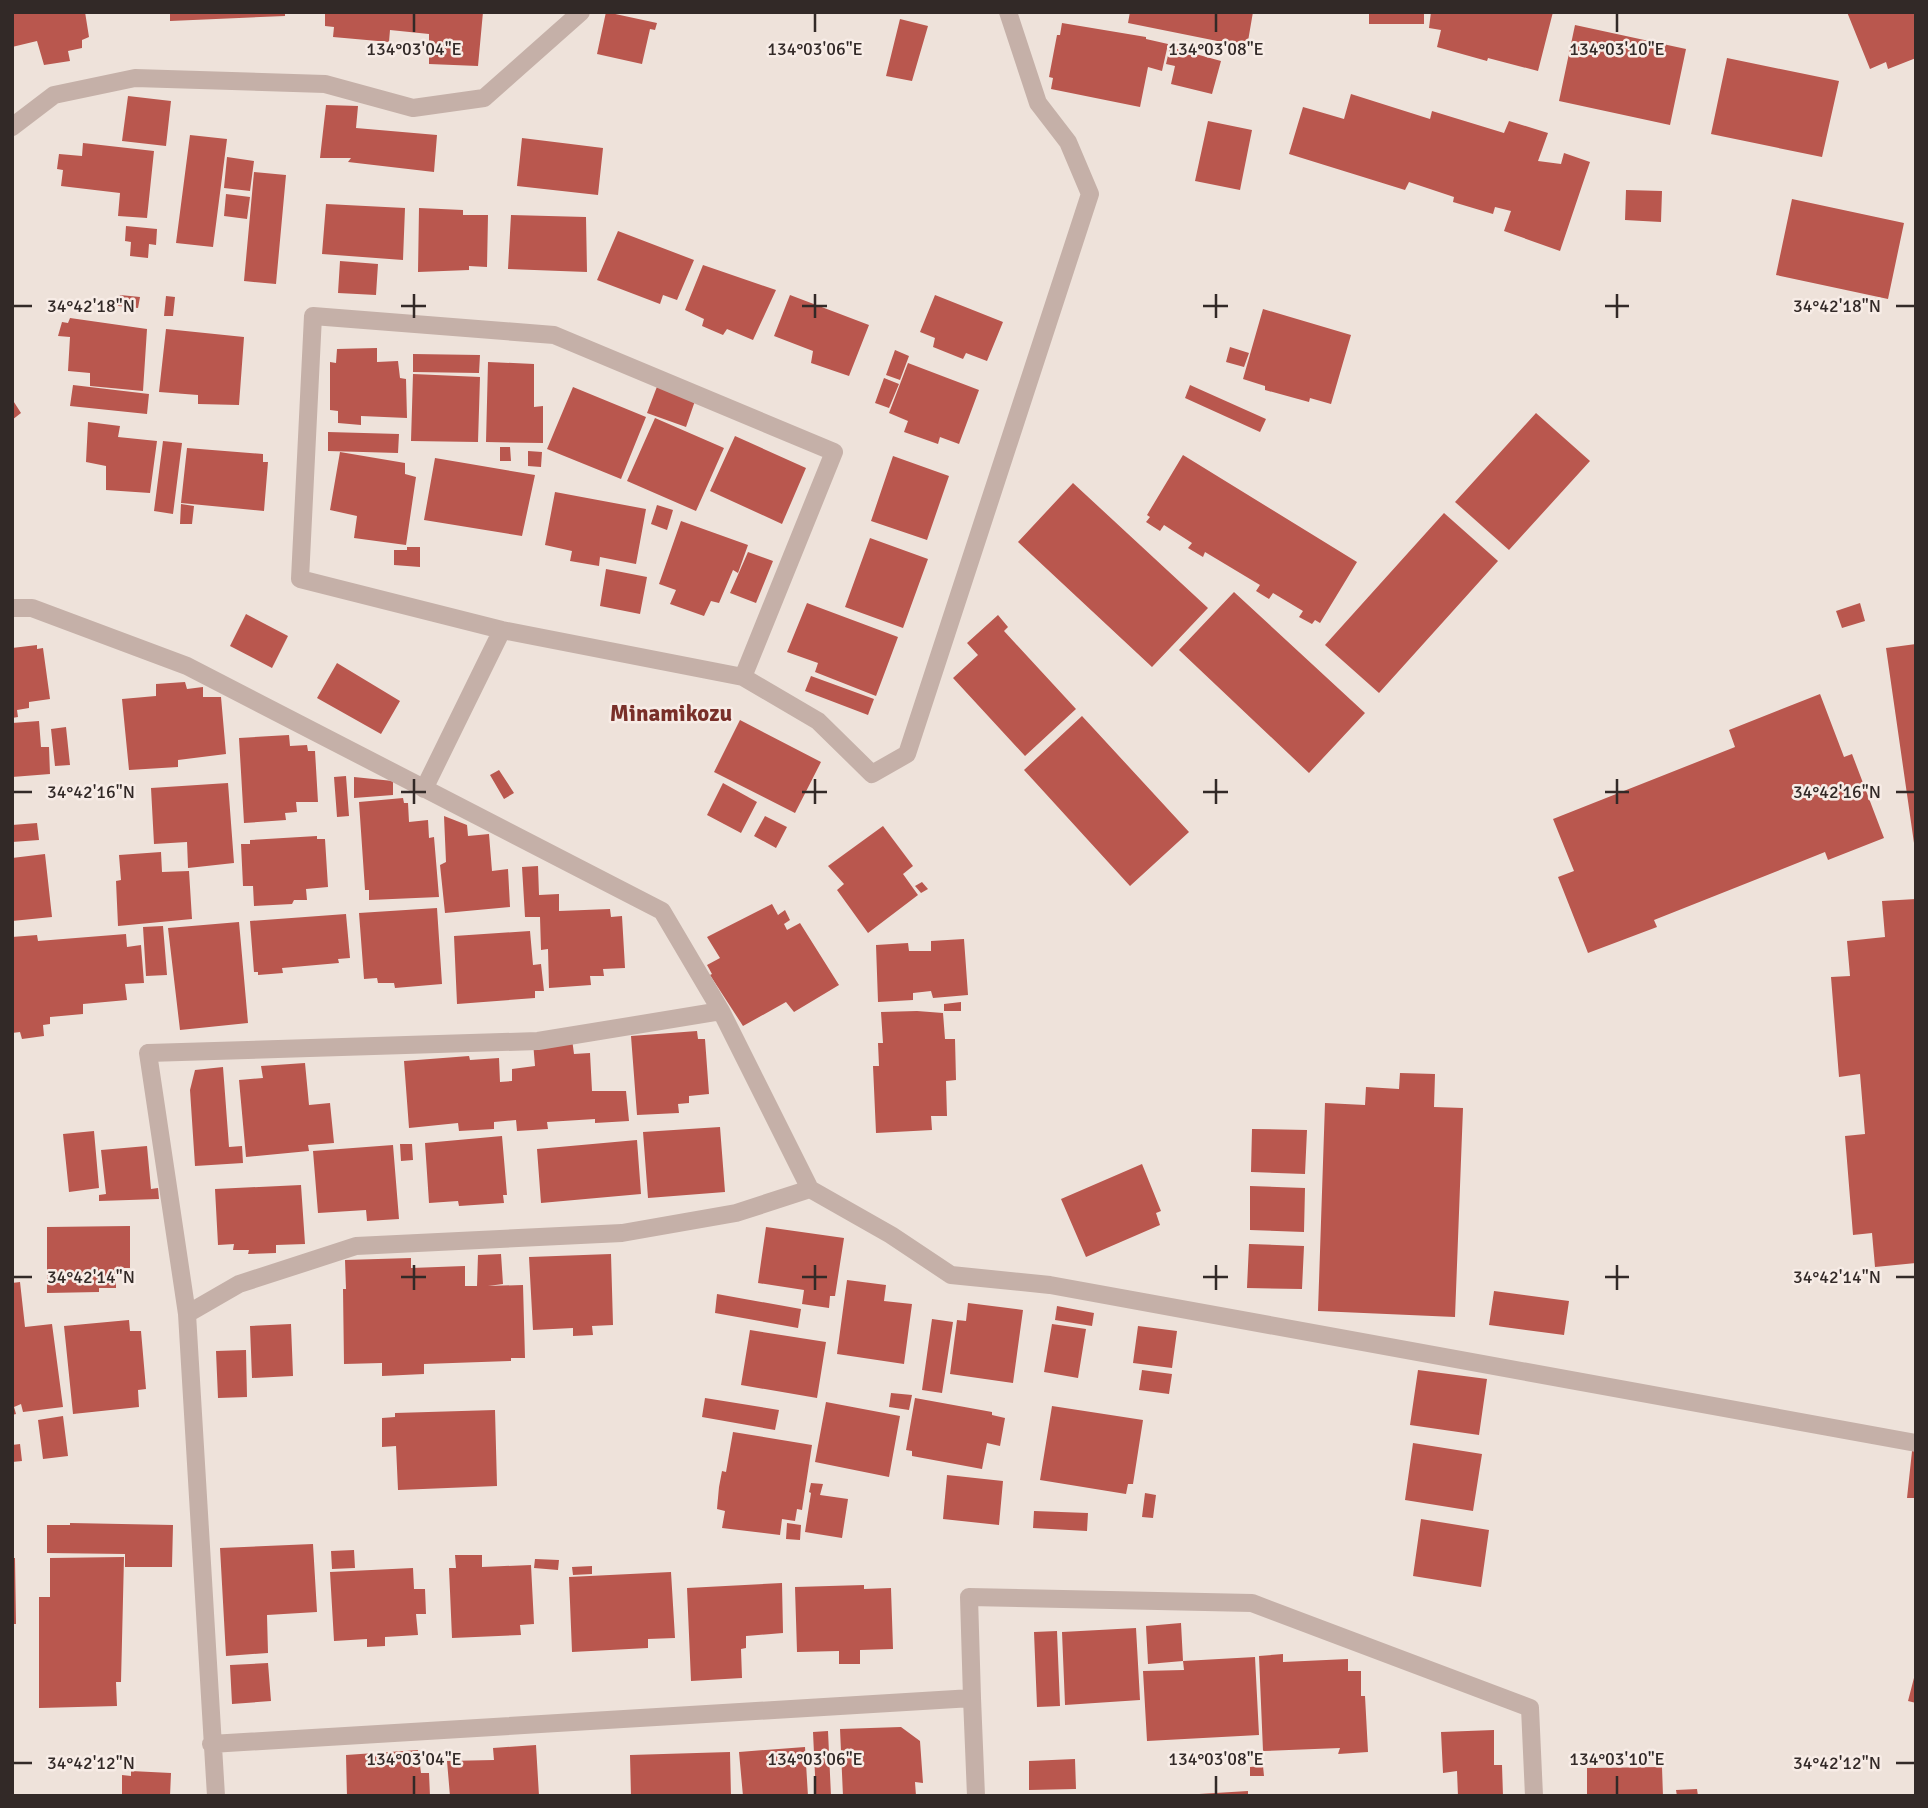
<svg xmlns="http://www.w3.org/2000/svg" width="1928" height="1808" font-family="Signika,sans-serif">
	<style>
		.building { fill: #b9574e }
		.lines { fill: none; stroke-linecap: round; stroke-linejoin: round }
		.minor { stroke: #c5b0a8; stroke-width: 18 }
		.ticks { fill: none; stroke: #322927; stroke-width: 2.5 }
		.labels { text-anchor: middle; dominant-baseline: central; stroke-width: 5; stroke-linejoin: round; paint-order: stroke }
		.quarter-label { font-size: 23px; font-weight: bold; fill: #792f29; stroke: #f7ece6 }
		.ticks-label { font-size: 18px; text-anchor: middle; fill: #322927; stroke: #f7ece6; stroke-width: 5; stroke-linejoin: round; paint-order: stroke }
	</style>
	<rect width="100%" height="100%" fill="#eee2da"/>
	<path class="building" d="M12,12H85L89,37L82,40V48L68,51L70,61L44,65L37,41L12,47Z
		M170,12H285V16L170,21Z
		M325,12H483L478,66L429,64V34L390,30L389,42L333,37L334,27L325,26Z
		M606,12L657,23L655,30L650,29L642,64L597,54Z
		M1130,12H1253L1247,47L1128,23Z
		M1369,12H1424V24H1369Z
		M1431,12H1553L1538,71L1488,58L1487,61L1437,47L1441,30L1429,28Z
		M1847,12H1916V58L1888,69L1886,62L1870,69Z
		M900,19L928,26L912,81L886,76Z
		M1062,23L1146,37V39L1168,44L1162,71L1148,67L1140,107L1051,89L1053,78L1049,77L1057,35H1060Z
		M1575,25L1686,49L1670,125L1559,101Z
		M1170,47L1221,61L1212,94L1171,84L1175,66L1166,64Z
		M1727,58L1839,81L1822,157L1711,134Z
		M1351,94L1430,119L1432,111L1504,133L1509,121L1548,133L1538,161L1561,164L1564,153L1590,162L1560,251L1504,231L1511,211L1495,207L1493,214L1453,202L1454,197L1409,182L1405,190L1289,154L1303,107L1344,119Z
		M128,96L171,101L166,146L122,141Z
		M326,105L358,106L356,128L437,135L434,172L348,162L351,158H320Z
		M1208,121L1252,130L1240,190L1195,181Z
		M190,135L227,139L213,247L176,243Z
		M522,138L603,148L598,195L517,186Z
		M83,143L154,151L147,218L118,216L120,193L61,186L63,170L57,169L59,154L82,156Z
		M227,157L254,161L250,191L224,188Z
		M254,172L286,175L276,284L244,281Z
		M1626,190L1662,191L1661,222L1625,220Z
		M226,194L250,197L247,219L224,216Z
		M1792,199L1904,223L1888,299L1776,275Z
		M326,204L405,208L403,260L322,254Z
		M419,208L463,210V215H488L487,267L469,266V270L418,272Z
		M511,215L586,217L587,272L508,269Z
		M126,226L157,229L156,245L149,244L148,258L130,256L131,242L125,241Z
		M618,231L694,260L677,300L663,295L660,304L597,280Z
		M340,261L378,264L376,295L338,293Z
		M703,265L776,290L753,340L727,329L723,335L702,326L704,319L685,310Z
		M120,295L140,297L138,308L118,306Z
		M790,295L869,325L849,376L811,363L813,351L774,336Z
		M935,295L1003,322L987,361L966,353L963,359L933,347L935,338L920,332Z
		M166,296L175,297L173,316H164Z
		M1263,309L1351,335L1331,404L1310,398L1309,402L1265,390V386L1243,379Z
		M70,318L147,329L143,391L90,386V373L68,371L70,337L58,336L62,322L68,323Z
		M166,329L244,337L239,405L198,404V395L159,392Z
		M1230,347L1249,353L1244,367L1226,362Z
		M377,348V362L398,361L400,378L406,379L407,418L361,416V425L338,423V411L330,410V362L336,363L337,349Z
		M895,350L909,356L900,380L886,375Z
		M413,354L480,355L479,373L413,372Z
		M488,362L534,364V407L543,406V443L486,442Z
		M908,363L979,390L959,444L940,437L938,444L904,432L908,421L889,413Z
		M413,374L480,377L478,442L411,441Z
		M884,378L899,384L889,408L875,403Z
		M658,384L696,398L686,427L647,413Z
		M73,385L149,394L147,414L70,406Z
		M1190,385L1266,419L1260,432L1185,398Z
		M573,387L646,417L621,479L547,449Z
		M12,399L21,413L12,420Z
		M1536,413L1590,461L1509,550L1455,502Z
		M655,418L724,448L696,511L627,481Z
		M88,422L120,426L118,437L157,441L150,493L106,490V466L86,462Z
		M328,432L399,434L398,453L328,451Z
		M735,436L806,468L782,524L710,491Z
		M163,441L182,443L173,514L154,511Z
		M500,447H510L511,461H500Z
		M187,448L263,454V462H268L264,511L181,503Z
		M528,451L542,452L541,467L528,466Z
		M340,452L405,463V474L416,477L406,545L354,538L357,516L330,510Z
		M1183,455L1357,562L1320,623L1315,620L1312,624L1299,617L1303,611L1273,593L1269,599L1256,591L1260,585L1205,552L1203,557L1188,548L1192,543L1164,525L1160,531L1146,522L1150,517L1147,515Z
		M893,456L949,476L927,540L871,521Z
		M435,458L535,475L522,536L424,520Z
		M1073,483L1208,608L1152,667L1018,542Z
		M555,492L646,509L636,564L600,557L599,566L570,561L572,551L545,545Z
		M181,504L194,506L192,524H180Z
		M657,505L673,510L667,530L651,524Z
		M1444,513L1498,561L1379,693L1325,645Z
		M681,521L748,545L738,573L733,570L719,603L711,601L704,616L670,604L676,590L659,584Z
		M870,538L928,559L903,628L845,607Z
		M407,547H420V567L394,565V550H407Z
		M748,552L773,561L756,603L730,593Z
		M606,569L647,577L640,614L600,606Z
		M1234,592L1365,713L1309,773L1179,650Z
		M807,603L898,637L876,696L815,672L818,663L787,652Z
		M1860,603L1865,621L1842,628L1836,611Z
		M246,614L288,636L272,668L230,646Z
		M998,615L1008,627L1004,631L1076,709L1025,756L953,678L978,655L967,643Z
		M1916,644V843H1914L1886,648Z
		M37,645V649L43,648L50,699L29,702V708L17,710L18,717L12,718V648Z
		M337,663L400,701L381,734L317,698Z
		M811,676L874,699L868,715L805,691Z
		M185,682L187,689L203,687V697H221L226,754L178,760V767L129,770L122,699L156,696V684Z
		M1820,694L1844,757L1852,754L1884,838L1828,860L1825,852L1654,920L1657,927L1588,953L1558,877L1574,871L1553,819L1735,747L1729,730Z
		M1082,716L1189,832L1130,886L1024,770Z
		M740,720L821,762L795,813L714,772Z
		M39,721L41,747H49L50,774L12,777V723Z
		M66,727L70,765L55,766L51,729Z
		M289,735L290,746L307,745L308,751H315L318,802H296L297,812L285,813L286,820L244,823L239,738Z
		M499,770L514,793L504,799L490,775Z
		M346,776L349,816L337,817L334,777Z
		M354,777L393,781V795L354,798Z
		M228,783L234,863L188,868L187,842L154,844L151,788Z
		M723,783L757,802L741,833L707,815Z
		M403,798L404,803H408L409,822L428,820L429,838L434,837L439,897L369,900V890H365L359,802Z
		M444,816L467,825L468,836L489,834L492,871L508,869L510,907L445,913L440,865L446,862Z
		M765,816L787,827L776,848L754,836Z
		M37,823L39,840L12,842V825Z
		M883,826L913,866L903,874L918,895L868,933L837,890L844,884L828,866Z
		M317,836V839H325L328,887L306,889L307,900H294L292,904L254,906L253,886H243L241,844H250V840Z
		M161,852L162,872L189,871L192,919L118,926L116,881L121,880L119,855Z
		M45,854L52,917L12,921V858Z
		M538,866L539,895L559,894V911L610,909L611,917L622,916L625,968L603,969L604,976H590L591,985L549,988L548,949L541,950L540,917H525L522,867Z
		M922,882L928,889L921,893L915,886Z
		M1916,899V1263L1875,1267L1872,1233L1853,1235L1845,1136L1865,1134L1860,1074L1839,1077L1831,977L1850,976L1847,941L1885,937L1882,901Z
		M772,904L778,915L785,910L790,920L784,924L787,930L800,923L839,985L794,1012L786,1002L743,1026L710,975L712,974L707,965L720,958L707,937Z
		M437,908L442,984L395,988L394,983H378L377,978L364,979L359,913Z
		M346,914L350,958L338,959L339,963L282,968L283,973L258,975V972H254L250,921Z
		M239,922L248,1023L180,1030L168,928Z
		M163,926L167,975L146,976L143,927Z
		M530,931L533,965L541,964L544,991H535V998L457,1004L454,936Z
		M126,934L127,947L141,945L144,983L125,984L127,1000L83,1004V1014L50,1017V1024L43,1025L44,1036L22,1039L20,1032L12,1033V937L37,935L38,941Z
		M964,939L968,995L933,998L931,991L913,993V1000L878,1002L876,945L908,943L909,951H931V941Z
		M961,1002V1011H944V1004Z
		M917,1011L943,1013L945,1039H955L956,1080L946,1081L947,1116H931L932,1130L876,1133L873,1066H879L878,1043H883L881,1012Z
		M697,1031L698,1039H705L709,1094L689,1096V1103L678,1104L679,1113L637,1115L631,1036Z
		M572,1039L574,1054L590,1053L592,1091H626L629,1121L595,1123V1119L547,1122L548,1129L517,1131L516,1120L494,1122V1129L459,1131L458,1123L409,1128L404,1061L469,1056L470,1060L499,1058L500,1082L512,1081V1069L535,1066L533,1042Z
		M305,1063L309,1105L330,1103L334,1143L308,1145L309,1151L246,1157L239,1080L263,1078L261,1066Z
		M223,1067L229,1147L242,1146L243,1163L195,1166L190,1090L195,1070Z
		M1400,1073L1435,1074L1434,1107L1463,1108L1455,1317L1318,1311L1325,1103L1365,1105L1366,1087L1399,1089Z
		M720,1127L725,1192L648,1198L643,1132Z
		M1252,1129L1307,1130L1305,1174L1251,1172Z
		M94,1131L99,1188L69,1192L63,1134Z
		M502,1136L507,1195H503L504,1203L459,1206L458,1201L429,1203L425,1143Z
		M637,1140L641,1194L541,1203L537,1149Z
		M400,1144H412L413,1160L401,1161Z
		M393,1145L399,1219L367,1221L366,1210L318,1213L313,1151Z
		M147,1146L151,1189L158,1188L159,1199L99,1201V1195L106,1194L101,1150Z
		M1142,1164L1161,1211L1156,1213L1160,1225L1086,1257L1061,1199Z
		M301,1185L305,1244L276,1245V1253L248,1254L249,1250H233L234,1244L218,1245L215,1189Z
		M1250,1186L1305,1188L1304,1232L1250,1230Z
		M130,1226V1268H116V1288H99V1292L47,1293V1227Z
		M766,1227L844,1238L835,1296H830L829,1308L802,1304L804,1290L758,1283Z
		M1249,1244L1304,1246L1302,1289L1247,1288Z
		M501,1254L503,1284L488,1286L523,1285L525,1358H511V1361L424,1364V1374L382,1376V1363L344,1364L343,1289H346L345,1260L411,1258V1268L465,1266V1286H477L478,1255Z
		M611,1254L613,1325L592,1326L593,1335L573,1336V1328L533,1330L529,1257Z
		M847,1280L886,1285L884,1301L912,1304L904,1364L837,1354Z
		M20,1282L25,1327L52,1324L63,1407L23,1412L21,1404L14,1407L16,1414L12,1415V1283Z
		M1494,1291L1569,1301L1564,1335L1489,1325Z
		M717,1294L801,1309L798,1328L715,1313Z
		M968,1303L1023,1310L1013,1383L950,1374L957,1320L966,1321Z
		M1057,1306L1094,1313L1092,1326L1055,1320Z
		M932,1319L953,1322L942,1393L922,1390Z
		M129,1320L130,1331H141L146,1389L138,1390L139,1407L73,1414L64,1326Z
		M291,1324L293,1376L252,1378L250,1326Z
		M1052,1324L1086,1329L1078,1378L1044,1372Z
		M1138,1326L1177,1331L1172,1368L1133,1363Z
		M750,1330L826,1342L817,1398L741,1385Z
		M246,1350L247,1397L218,1398L216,1351Z
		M1142,1370L1172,1374L1169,1394L1139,1390Z
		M1418,1370L1487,1379L1479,1435L1410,1425Z
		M891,1393L912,1395L909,1410L889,1407Z
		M705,1398L779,1410L775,1430L702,1417Z
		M915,1398L992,1412V1415L1005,1418L1000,1446L987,1443L982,1469L912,1456V1451L906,1450Z
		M826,1402L900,1416L889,1477L815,1462Z
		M1052,1406L1143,1420L1133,1484H1128L1126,1494L1040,1480Z
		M495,1410L497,1486L398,1490L396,1446L382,1447V1418L395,1417V1413Z
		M63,1416L68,1456L43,1459L38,1420Z
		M733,1432L812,1445L802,1510L797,1509L795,1521L782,1519L780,1535L722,1528L725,1511L717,1509L719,1487L722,1471L726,1472Z
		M1913,1442L1916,1443V1498H1907Z
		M1413,1443L1482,1454L1473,1511L1405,1500Z
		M20,1444L22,1461L12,1462V1445Z
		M947,1475L1003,1481L999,1525L943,1519Z
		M811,1483L823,1484L820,1495L848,1499L842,1538L805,1532L811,1493L809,1492Z
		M1145,1493L1156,1495L1153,1518L1142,1517Z
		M1034,1511L1088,1513L1087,1531L1033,1528Z
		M1421,1519L1489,1530L1481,1587L1413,1576Z
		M70,1523L173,1525L172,1567H125V1554L47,1553V1525H70Z
		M787,1523L801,1525L800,1540L786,1539Z
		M313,1544L317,1612L267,1615L268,1653L226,1656L220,1548Z
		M354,1550L355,1568L332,1569L331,1551Z
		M455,1555H482V1567L531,1565L534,1624L520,1625L521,1635L452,1638L449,1568H456Z
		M124,1557L121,1682H116L117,1706L39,1708V1597H50V1558Z
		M12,1558H15L16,1624H12Z
		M535,1559L559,1560L558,1570L534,1568Z
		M592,1566V1574L573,1575L572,1567Z
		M413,1568L414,1589H425L426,1614H416L418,1635L385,1637V1646L367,1647V1639L334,1641L330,1572Z
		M671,1572L675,1638L648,1639V1648L572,1652L569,1577Z
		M782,1583L783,1633L746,1636V1648L741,1649L742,1678L691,1681L687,1588Z
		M864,1585V1589L891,1588L893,1649L860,1650V1664H839V1651L797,1652L795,1587Z
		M1181,1623L1183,1661L1148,1664L1146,1626Z
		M1136,1628L1140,1700L1065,1705L1062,1632Z
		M1057,1631L1060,1706L1037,1707L1034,1632Z
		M1283,1654V1662L1348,1659V1671H1361V1696H1365L1368,1752L1338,1754L1340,1748L1263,1751L1259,1656Z
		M1255,1657L1259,1735L1147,1741L1143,1671L1184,1670L1183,1661Z
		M268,1663L271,1701L232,1704L230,1665Z
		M1915,1674H1916V1703L1908,1701Z
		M901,1727L920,1741L923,1783L915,1782L916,1796H843L840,1729Z
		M1494,1730V1765H1502L1503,1796H1458L1457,1771L1443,1773L1441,1732Z
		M828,1731L831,1796H816L813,1732Z
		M536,1745L539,1796H450L447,1761L494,1760L493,1748Z
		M805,1747L808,1796H743L739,1752Z
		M418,1750L421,1773H429L430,1796H347L346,1755Z
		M730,1752L731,1796H631L630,1755Z
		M1075,1759L1076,1789L1029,1790V1761Z
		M1263,1766L1264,1776H1250V1767Z
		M1662,1767L1663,1796H1587V1768Z
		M131,1771L171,1773L170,1796H122V1775L131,1776Z
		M1697,1789L1698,1796H1677L1676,1790Z
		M1248,1791V1796H1199V1794Z"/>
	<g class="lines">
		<path class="minor" d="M12,127L54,95L135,78L325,84L413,108L484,98L581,12
			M313,316L554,335L834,452L743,677L502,630L300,579Z
			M12,608H32L187,666L662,911L721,1011L810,1189L891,1235L951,1275L1050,1285L1916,1443
			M743,677L818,721L872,774L907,754L1090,194L1068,142L1038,103L1008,12
			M424,789L502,630
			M187,1314L239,1284L356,1246L622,1233L736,1213L810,1189
			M972,1698L969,1597L1252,1603L1530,1708L1534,1796
			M211,1744L972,1698L976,1796
			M216,1796L187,1314L148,1053L538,1041L721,1011"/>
	</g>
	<path class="ticks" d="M414,14V32M815,14V32M1216,14V32M1617,14V32M414,294V318M815,294V318M1216,294V318M1617,294V318M14,306H32M401,306H426M802,306H827M1203,306H1228M1605,306H1629M1896,306H1914M414,779V804M815,779V804M1216,779V804M1617,779V804M14,792H32M401,792H426M802,792H827M1203,792H1228M1605,792H1629M1896,792H1914M414,1265V1290M815,1265V1290M1216,1265V1290M1617,1265V1290M14,1277H32M401,1277H426M802,1277H827M1203,1277H1228M1605,1277H1629M1896,1277H1914M14,1763H32M1896,1763H1914M414,1776V1794M815,1776V1794M1216,1776V1794M1617,1776V1794"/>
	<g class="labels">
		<g class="quarter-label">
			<text x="671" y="713">Minamikozu</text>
		</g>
	</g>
	<g class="ticks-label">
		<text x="414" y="55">134°03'04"E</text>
		<text x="815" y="55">134°03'06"E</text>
		<text x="1216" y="55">134°03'08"E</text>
		<text x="1617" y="55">134°03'10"E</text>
		<text x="91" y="312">34°42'18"N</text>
		<text x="1837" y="312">34°42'18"N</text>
		<text x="91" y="798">34°42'16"N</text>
		<text x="1837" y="798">34°42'16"N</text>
		<text x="91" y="1283">34°42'14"N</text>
		<text x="1837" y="1283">34°42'14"N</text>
		<text x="414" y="1765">134°03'04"E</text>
		<text x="815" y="1765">134°03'06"E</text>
		<text x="1216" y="1765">134°03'08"E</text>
		<text x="1617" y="1765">134°03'10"E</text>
		<text x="91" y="1769">34°42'12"N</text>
		<text x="1837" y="1769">34°42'12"N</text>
	</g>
	<rect width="1928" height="1808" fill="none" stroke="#322927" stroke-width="28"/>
</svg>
